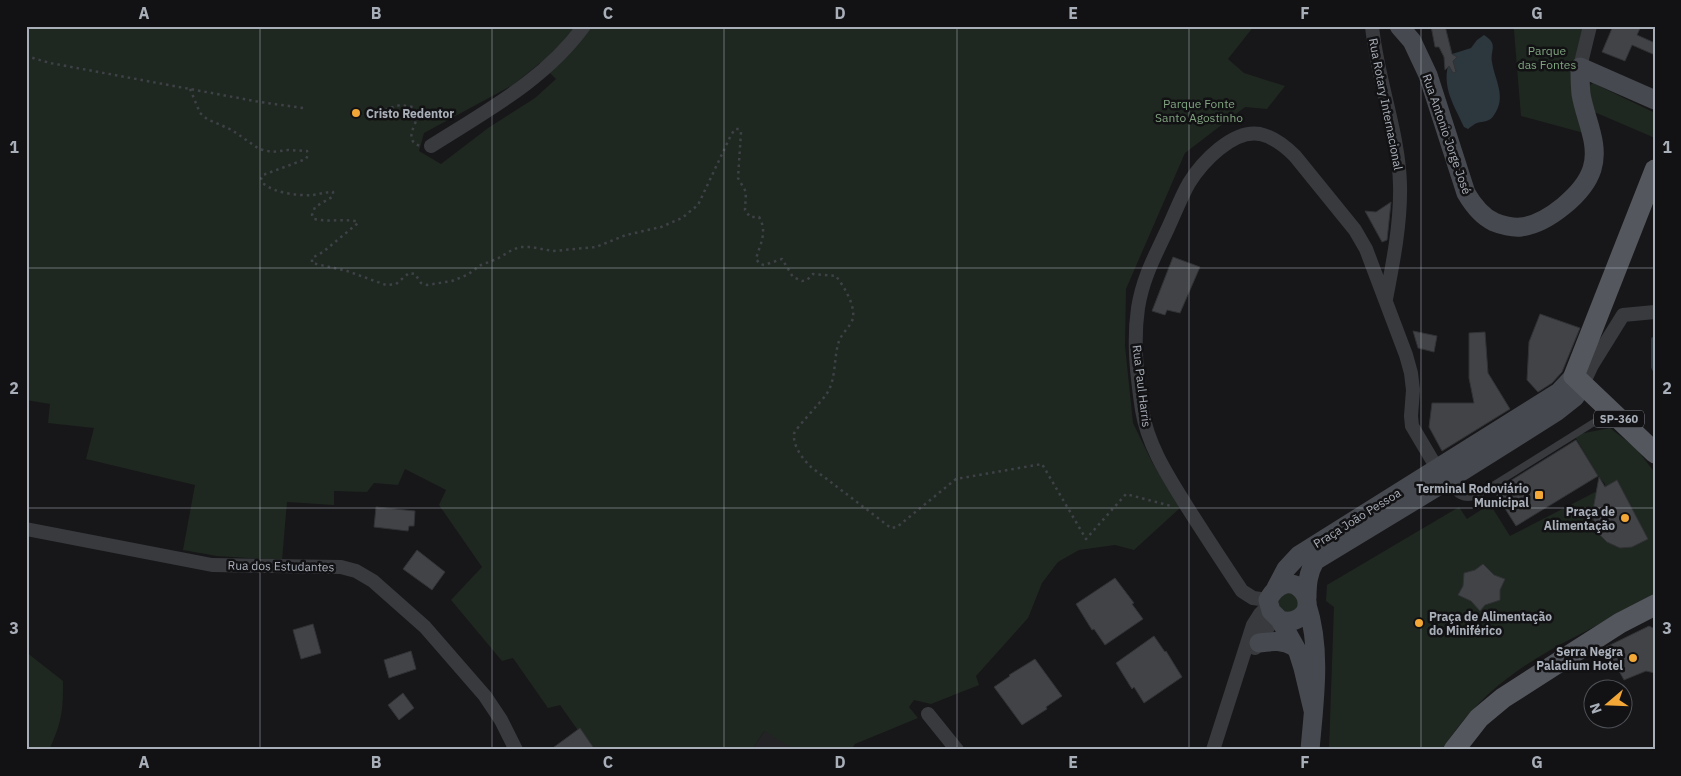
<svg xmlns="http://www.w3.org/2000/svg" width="1681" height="776" font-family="'IBM Plex Sans',sans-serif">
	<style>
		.built { fill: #232326 }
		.green { fill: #1f2820; fill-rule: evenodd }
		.water { fill: #2d373e }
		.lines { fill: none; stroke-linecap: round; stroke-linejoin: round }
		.stream { stroke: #2d373e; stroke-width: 4 }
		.building { fill: #414346; stroke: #313235 }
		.path { stroke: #3e4146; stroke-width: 2.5; stroke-dasharray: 2.5 4; stroke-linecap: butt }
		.lane { stroke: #383a3e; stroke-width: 7 }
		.street { stroke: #383a3e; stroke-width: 14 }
		.secondary { stroke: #46494f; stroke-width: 19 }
		.primary { stroke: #54575e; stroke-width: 21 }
		.grid { fill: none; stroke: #a9afb9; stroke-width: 1; stroke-opacity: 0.55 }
		.poi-dot { fill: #f3a736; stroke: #121214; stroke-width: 2 }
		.labels { text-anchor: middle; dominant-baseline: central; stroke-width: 5; stroke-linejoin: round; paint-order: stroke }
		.shield { fill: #121214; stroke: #7c8088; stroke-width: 1 }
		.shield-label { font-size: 11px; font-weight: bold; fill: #a9afb9 }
		.park-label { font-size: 12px; fill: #81a480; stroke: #121214 }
		.street-label { font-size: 12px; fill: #a9afb9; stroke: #121214 }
		.poi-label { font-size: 12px; font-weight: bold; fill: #a9afb9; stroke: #121214; text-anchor: end }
		.neatline { fill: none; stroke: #a9afb9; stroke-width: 2 }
		.grid-label { font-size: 16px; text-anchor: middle; font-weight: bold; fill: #a9afb9 }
	</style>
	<rect width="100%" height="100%" fill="#171719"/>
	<path class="built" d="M764,731L808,750H752Z"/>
	<path class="green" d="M26,26H1254L1228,59L1244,73L1285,86L1267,109L1245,107L1185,153L1126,289L1125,346L1133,423L1152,462L1180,508L1134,550L1115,545L1079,550L1058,562L1042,583L1028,618L976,676L979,685L931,704L914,700L909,707L918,718L855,744L851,750H795L764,731L752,750H592L560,705L548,708L513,658L502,661L451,600L482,567L439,505L446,490L405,469L398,485L374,483L367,492L334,491V505L287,502L282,560L217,556L183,550L195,485L86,459L94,428L48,423L50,404L26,400ZM540,63L556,79L535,98L488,128L441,164L419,151L424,133L513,85Z
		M1512,26H1587L1584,133L1521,116L1514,30Z
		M1593,83L1655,113V138L1592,111L1589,86Z
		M1610,428L1636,448L1655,473V596C1633,606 1612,618 1590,629C1527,661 1482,688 1442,750H1329L1334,607L1326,601L1327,585L1459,507L1467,519L1490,504L1510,536L1605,487V484L1598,476L1574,435Z
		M1287,591L1300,599L1296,613L1281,612L1277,598Z
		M26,652L63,681C63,711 62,722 49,750H26Z"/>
	<path class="water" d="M1484,35C1499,45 1490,49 1492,62C1495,81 1507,97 1494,115C1490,122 1484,121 1477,123C1474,124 1471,127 1468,129L1464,127C1452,101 1439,83 1452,54L1471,48L1477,40Z"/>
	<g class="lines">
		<path class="stream" d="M1653,339V367L1655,371"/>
	</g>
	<path class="building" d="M1431,26H1445L1452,54L1457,57L1453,61L1456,72L1453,73L1449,66L1445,70L1444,57L1439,47H1435Z
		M1613,26H1641L1637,35L1655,43V55L1632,45L1625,61L1602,52Z
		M1391,202L1387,240L1382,242L1365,211L1376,212Z
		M1173,257L1200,267L1180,313L1167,310L1165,315L1152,311Z
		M1540,314L1580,328L1562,372L1552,383L1538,392L1527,380L1529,342Z
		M1413,331L1437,336L1434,352L1418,348Z
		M1485,332L1488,373L1510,409L1442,451L1429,427L1432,403H1474L1469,378V333Z
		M1576,440L1598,476L1516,526L1494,491Z
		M1599,477L1605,487L1617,480L1648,539L1632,547L1620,548L1607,542L1597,532L1592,515Z
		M376,507L415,511L414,526H409L408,531L374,527Z
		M417,550L445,572L432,590L403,569Z
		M1483,564L1494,575L1505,579L1500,590V600L1485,605L1480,611L1471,601L1458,595L1463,586L1464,573L1475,570Z
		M1115,578L1134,603L1132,604L1143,619L1105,645L1094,629L1092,630L1076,604Z
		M313,624L321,653L301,659L293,630Z
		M1649,626L1655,629V673L1646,671L1624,680L1606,647Z
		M1154,636L1165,652L1166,651L1182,677L1144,703L1134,687L1132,689L1116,663Z
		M411,651L416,669L389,678L384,660Z
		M1035,659L1062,696L1046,707L1047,709L1022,725L994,687L1010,676L1009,675Z
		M403,693L414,708L399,720L388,705Z
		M580,728L595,750H550Z"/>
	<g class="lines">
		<path class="path" d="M26,56L50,63L260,102L303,108
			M190,89L200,113L207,119L232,130L259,149L272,152L288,150L307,151L308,155L306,159L263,175L261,178L264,184C275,193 298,196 313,195C320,194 326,192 333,192V195L332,197L315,207L312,215L314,219C329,222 342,219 356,221L358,223L323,252L312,258V263L347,271L386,285L396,284L409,273L415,274L421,283L427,285L452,281L467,275L481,265L497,259L512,250L520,247H531L553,251L596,247L626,235L661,227L682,218L698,205L731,135L735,129H739L741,132L738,178L746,192L745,210L750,217H759C768,232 760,244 756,259L760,264L764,265L782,259L793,277L802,281L807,280L813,274L836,276C844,287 855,304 853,318C851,326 842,333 839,341C833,359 837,381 825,396C820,403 795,429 794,434C793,447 803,459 811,467L891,528L897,527L956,479L1042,464L1086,539L1126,494L1171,506
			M359,111L384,110L400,105L413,107L418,114C416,126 403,140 420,146"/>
		<path class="lane" d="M1445,482C1455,492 1461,501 1476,496L1609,413"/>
		<path class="street" d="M1372,26C1377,79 1399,133 1400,185C1401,222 1393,263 1386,299
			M1580,67L1590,26
			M431,146C486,111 545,80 584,26
			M1623,315L1655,312
			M1583,384L1592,365L1623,315
			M26,529L212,565L341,567L356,571L373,581L425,627L485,696L501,720L516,750
			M1268,600L1253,598L1242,591C1222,561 1203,532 1184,502C1166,473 1148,445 1142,410C1137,376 1133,342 1138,308C1143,277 1155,256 1168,228C1175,213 1181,197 1189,183C1202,162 1233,129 1260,134C1274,137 1285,146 1295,156L1355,230L1366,249L1406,355L1411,373L1413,390L1411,416L1412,426L1441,475
			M1255,648L1275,616
			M928,714L957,750
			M1213,750L1253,625L1260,614L1269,605"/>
		<path class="secondary" d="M1399,26L1412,41L1428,75L1466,193C1473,205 1481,216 1494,222C1501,225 1513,228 1521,227C1547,224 1584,194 1592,169C1600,144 1585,119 1581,94C1580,85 1580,76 1580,67L1655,100
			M1276,588L1286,569L1299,555L1559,392L1574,376
			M1307,598C1307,584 1308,573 1315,561L1445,482L1556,412L1575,397L1583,384
			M1307,605C1322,651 1314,702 1310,750
			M1280,620C1287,622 1293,622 1299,618C1323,603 1289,561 1268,600L1271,611L1280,620L1298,652L1303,668L1313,710
			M1259,643C1273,641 1283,640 1295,647"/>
		<path class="primary" d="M1655,170L1574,376L1655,453
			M1454,750L1479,718L1503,698L1620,623L1655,605"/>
	</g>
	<path class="grid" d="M260,26V750M492,26V750M724,26V750M957,26V750M1189,26V750M1421,26V750M26,268H1655M26,508H1655"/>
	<g class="poi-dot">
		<circle cx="356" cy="113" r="5"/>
		<rect x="1534" y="490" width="10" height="10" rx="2.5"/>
		<circle cx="1625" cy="518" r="5"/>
		<circle cx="1419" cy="623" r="5"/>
		<circle cx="1633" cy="658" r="5"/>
	</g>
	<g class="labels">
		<rect class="shield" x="1594" y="410.5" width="50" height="17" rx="4"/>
		<g class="shield-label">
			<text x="1619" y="419">SP-360</text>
		</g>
		<g class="park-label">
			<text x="1547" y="50">Parque<tspan x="1547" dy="14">das Fontes</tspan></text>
			<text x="1199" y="103">Parque Fonte<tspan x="1199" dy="14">Santo Agostinho</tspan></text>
		</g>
		<g class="street-label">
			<text transform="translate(1386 104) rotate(79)">Rua Rotary Internacional</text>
			<text transform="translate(1447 134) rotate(71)">Rua Antonio Jorge José</text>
			<text transform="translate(1142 386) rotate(83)">Rua Paul Harris</text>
			<text transform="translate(1357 518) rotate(-32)">Praça João Pessoa</text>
			<text transform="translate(281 566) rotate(1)">Rua dos Estudantes</text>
		</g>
		<g class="poi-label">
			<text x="366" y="113" text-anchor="start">Cristo Redentor</text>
			<text x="1529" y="488">Terminal Rodoviário<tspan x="1529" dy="14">Municipal</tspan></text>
			<text x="1615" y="511">Praça de<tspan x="1615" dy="14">Alimentação</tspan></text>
			<text x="1429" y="616" text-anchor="start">Praça de Alimentação<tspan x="1429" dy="14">do Miniférico</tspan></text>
			<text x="1623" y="651">Serra Negra<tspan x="1623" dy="14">Paladium Hotel</tspan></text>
		</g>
	</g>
	<rect width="1681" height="776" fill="none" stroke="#121214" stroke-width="55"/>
	<g transform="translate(1608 704) rotate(251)"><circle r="24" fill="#121214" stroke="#4e5156"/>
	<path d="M0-4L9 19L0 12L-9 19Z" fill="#f3a736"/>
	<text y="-8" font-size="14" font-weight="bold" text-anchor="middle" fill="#a9afb9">N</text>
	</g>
	<rect x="28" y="28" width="1626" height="720" class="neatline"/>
	<g class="grid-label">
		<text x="144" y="19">A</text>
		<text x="376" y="19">B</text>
		<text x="608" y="19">C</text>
		<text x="840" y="19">D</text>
		<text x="1073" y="19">E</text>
		<text x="1305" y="19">F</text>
		<text x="1537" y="19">G</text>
		<text x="14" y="153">1</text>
		<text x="1667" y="153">1</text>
		<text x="14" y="394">2</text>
		<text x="1667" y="394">2</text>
		<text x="14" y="634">3</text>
		<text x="1667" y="634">3</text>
		<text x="144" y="768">A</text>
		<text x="376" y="768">B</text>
		<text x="608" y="768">C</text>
		<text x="840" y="768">D</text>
		<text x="1073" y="768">E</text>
		<text x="1305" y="768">F</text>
		<text x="1537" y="768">G</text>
	</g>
</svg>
